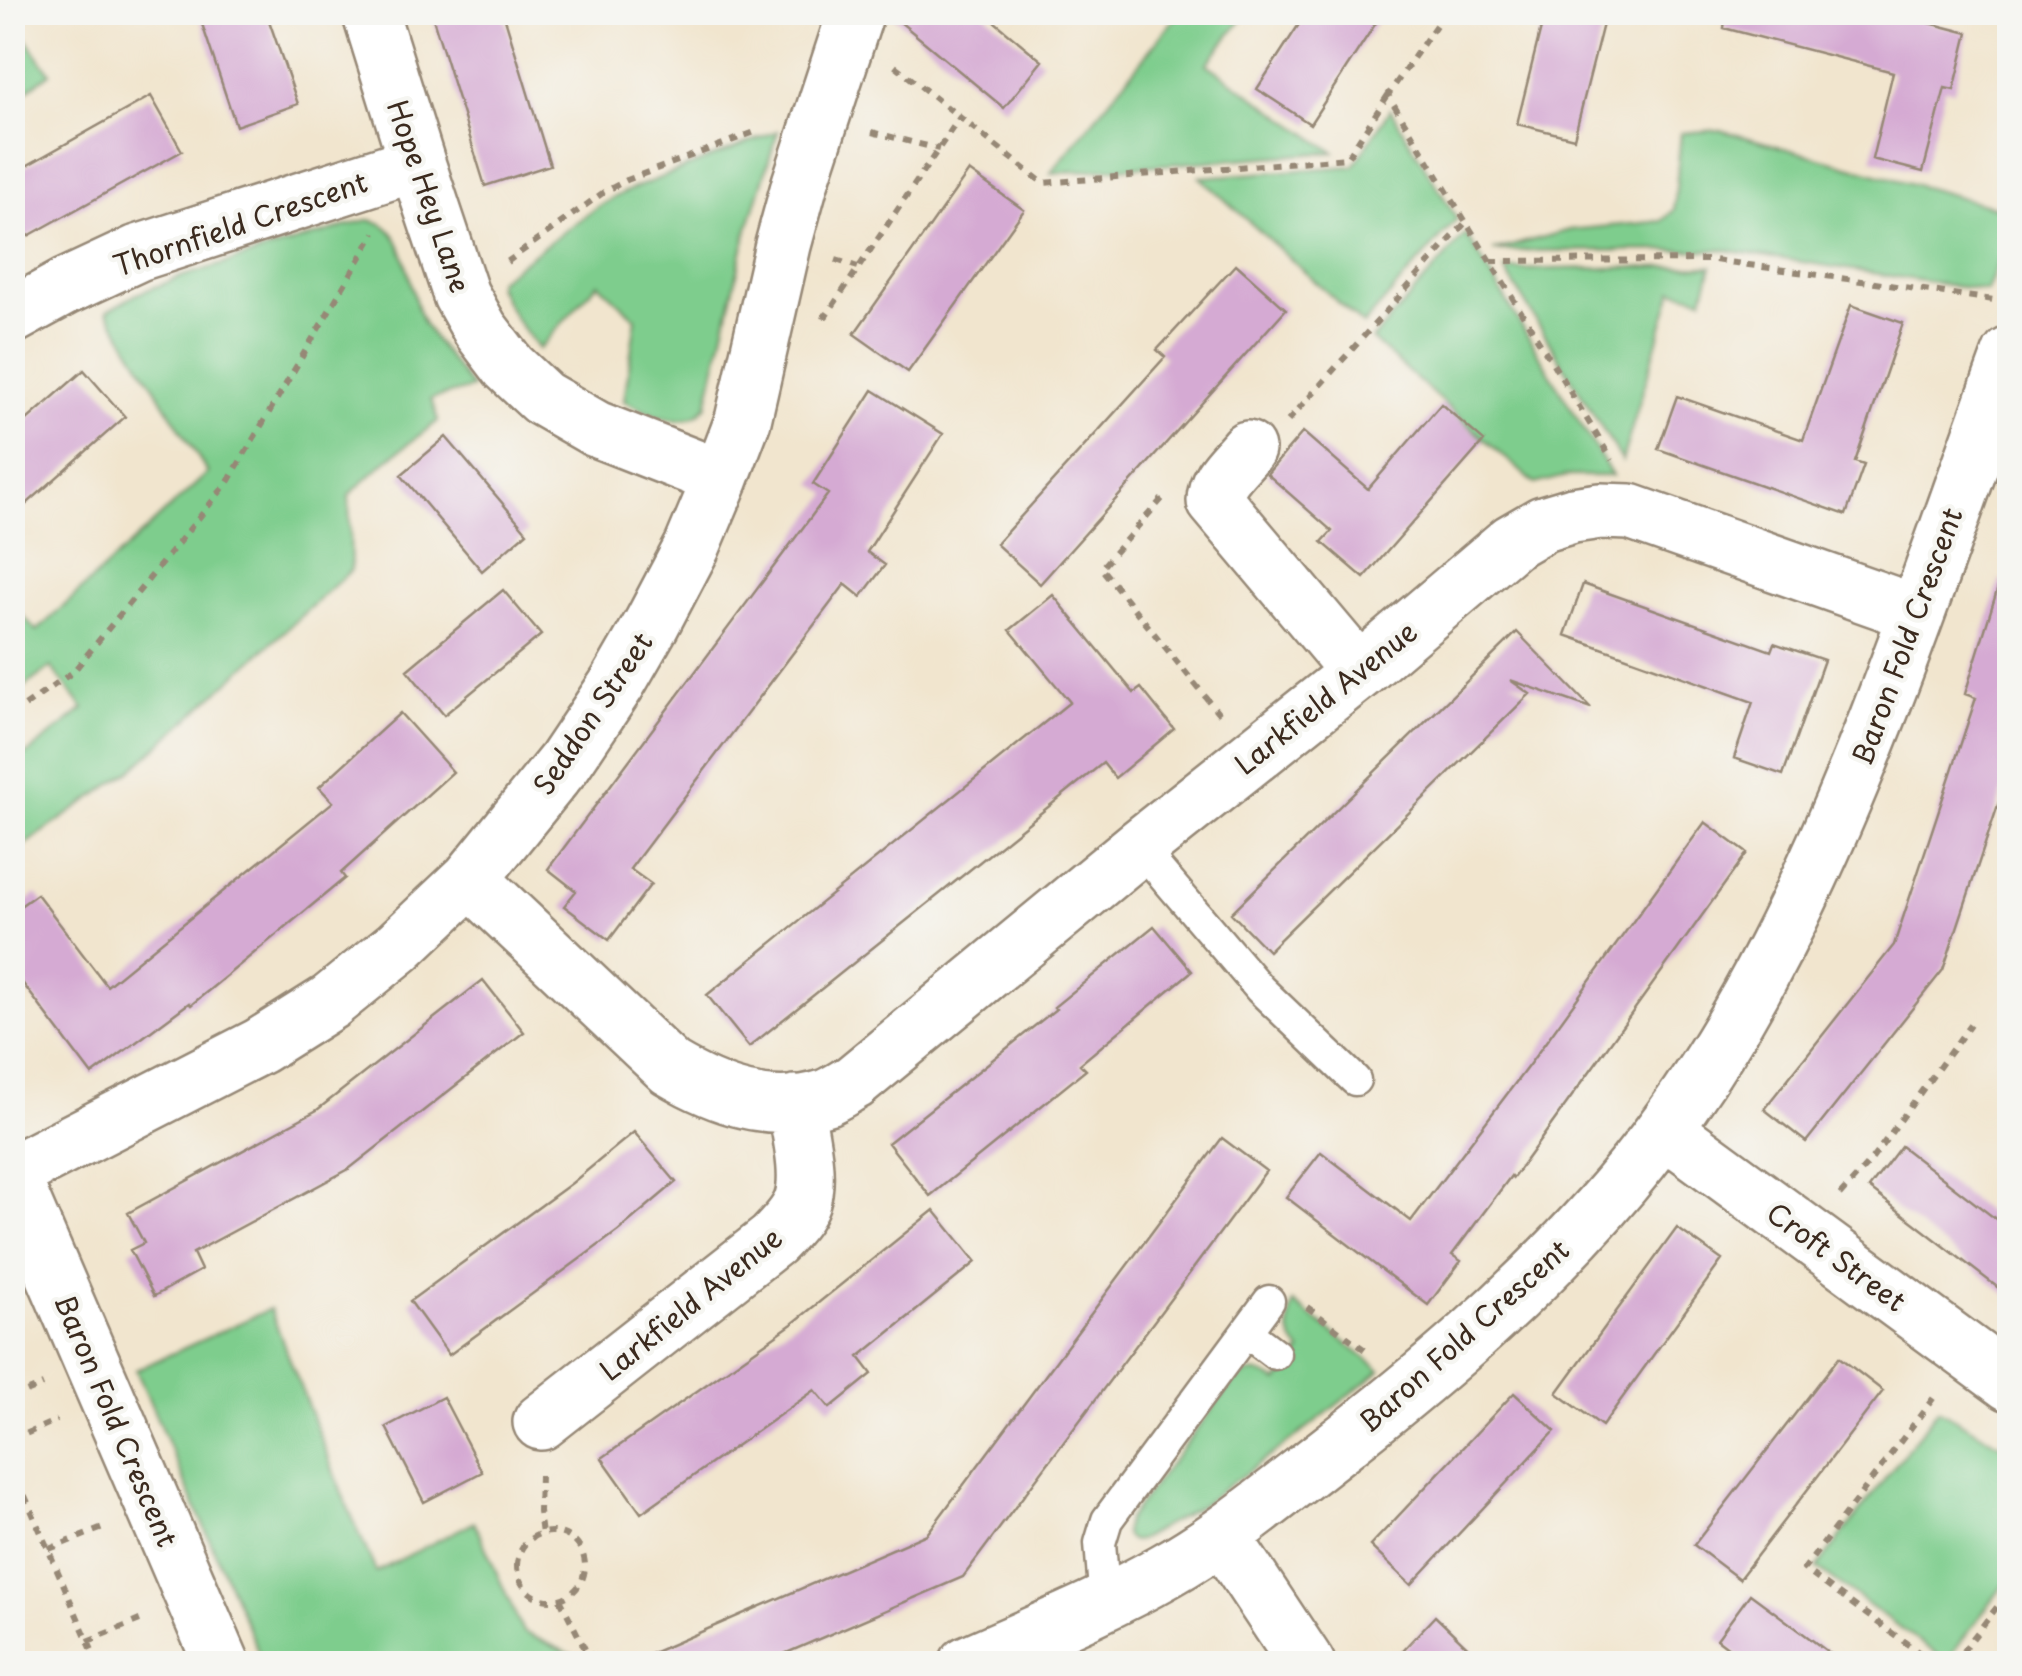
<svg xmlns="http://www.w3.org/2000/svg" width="2022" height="1676" font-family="'Playpen Sans',sans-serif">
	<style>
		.green { fill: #7ecd8d; stroke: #5c7c56; stroke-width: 2.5 }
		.building { fill: #d5aad3 }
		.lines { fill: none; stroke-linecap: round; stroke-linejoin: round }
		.lane-casing { stroke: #968876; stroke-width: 35 }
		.street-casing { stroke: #968876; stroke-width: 60 }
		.path { stroke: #968876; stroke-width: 6; stroke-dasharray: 8 8; stroke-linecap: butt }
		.lane { stroke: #fff; stroke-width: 30 }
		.street { stroke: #fff; stroke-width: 55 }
		.labels { text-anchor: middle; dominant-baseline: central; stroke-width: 9; stroke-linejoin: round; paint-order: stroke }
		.street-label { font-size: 28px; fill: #3b2a1e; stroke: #f6f6f2 }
	</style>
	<rect width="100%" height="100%" fill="#f6f6f2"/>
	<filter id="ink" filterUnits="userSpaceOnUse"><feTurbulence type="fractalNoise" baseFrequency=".01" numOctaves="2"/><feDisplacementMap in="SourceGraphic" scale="20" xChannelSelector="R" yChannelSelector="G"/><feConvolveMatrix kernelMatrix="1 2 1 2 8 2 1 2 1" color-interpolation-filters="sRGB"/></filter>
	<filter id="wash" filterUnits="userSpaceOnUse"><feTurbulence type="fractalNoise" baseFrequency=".0048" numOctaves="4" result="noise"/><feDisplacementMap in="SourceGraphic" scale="40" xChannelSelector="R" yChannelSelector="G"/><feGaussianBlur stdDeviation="2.25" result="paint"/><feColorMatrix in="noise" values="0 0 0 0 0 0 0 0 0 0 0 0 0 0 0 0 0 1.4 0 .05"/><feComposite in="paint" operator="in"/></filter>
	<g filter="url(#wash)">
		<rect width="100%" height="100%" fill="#f1e5ce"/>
		<path class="green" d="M1180,12L1247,13L1207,64L1334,152L1051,173Z
			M12,19L50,73L13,101H12Z
			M1390,109L1457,219L1363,325L1200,177L1354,166Z
			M1720,130L2009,211V235L1987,291L1725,250L1493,251L1570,230L1662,221L1674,210L1681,133Z
			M778,131L746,235L707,405C703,409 700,414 695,416C672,428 644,410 624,401L636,318L598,283L539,349L516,320L497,286L498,280L597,207L625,192Z
			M367,220C412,222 406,294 424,324C438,346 456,367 472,388L431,399L438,421L387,460L349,495L351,570L133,769L13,853V739L26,755L84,709L51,667L13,695V606L37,631L208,473L107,311L137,294L181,277Z
			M1466,234L1612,476H1567L1535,484L1372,340Z
			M1712,266L1703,298L1673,290L1622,461L1505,270Z
			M1293,1303L1381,1370L1296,1437L1200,1506L1139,1540C1131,1542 1128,1540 1124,1533L1127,1520L1231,1385C1249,1368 1258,1370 1278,1382L1301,1351C1287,1336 1287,1323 1293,1303Z
			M270,1309L343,1496L376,1572L474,1522L523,1632L589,1663H263L136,1370Z
			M1938,1409L2010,1450L2009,1578L1946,1661L1817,1568Z"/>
		<g id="blocks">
			<path class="building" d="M198,12H266L298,104L236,126Z
				M431,12H503L550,165L485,186Z
				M888,12H983L1042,61L1004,108Z
				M1307,12H1383L1310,124L1257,89Z
				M1545,12H1606L1574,138L1517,124Z
				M1726,12H1887L1968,33L1954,90L1945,88L1923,172L1872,159L1893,72L1724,28Z
				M151,96L182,151L12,245V174Z
				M969,171L1024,210L908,372L854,334Z
				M1236,264L1286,309L1040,584L996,544L1165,357L1157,350Z
				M1851,305L1903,323L1855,462L1864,465L1846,515L1658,449L1677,396L1803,440Z
				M84,370L125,417L12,517V433Z
				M873,390L943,434L867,552L885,565L861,597L845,584L630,869L651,884L609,940L564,906L576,891L548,869L828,494L813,484Z
				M1441,404L1484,441L1364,578L1322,542L1332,531L1267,474L1303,432L1368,489Z
				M446,437L527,532L482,571L401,475Z
				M2000,581L2010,583V769L1943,970L1806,1142L1764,1109L1894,945L1976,698L1965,694Z
				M1583,584L1771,651L1774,643L1824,660L1783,775L1734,758L1753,702L1565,635Z
				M503,590L541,635L444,715L407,670Z
				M1053,595L1134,693L1141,688L1174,729L1115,778L1103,763L749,1047L707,995L1070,702L1010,630Z
				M1517,632L1591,708L1510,680L1530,694L1268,951L1231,913Z
				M400,713L453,772L341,873L345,878L191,1005L189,1003L92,1075L12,969V912L37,894L107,986L333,802L319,787Z
				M1705,822L1747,853L1513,1178L1511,1176L1452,1255L1461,1261L1428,1305L1286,1197L1321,1152L1411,1221L1529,1065Z
				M1154,926L1192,971L1080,1064L1086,1070L930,1196L888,1143L1056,1009L1054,1007Z
				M483,980L524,1032L349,1169L193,1253L201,1270L154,1296L130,1250L144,1243L128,1213L317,1110Z
				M634,1132L676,1182L618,1231L449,1355L410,1301L572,1183Z
				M1222,1138L1266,1171L963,1577L761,1664H627L927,1534Z
				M1901,1146L2010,1230V1297L1869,1188Z
				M934,1210L976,1262L859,1357L872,1374L830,1408L815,1390L641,1513L602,1458L792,1324Z
				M1677,1228L1722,1260L1602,1426L1557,1393Z
				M1839,1357L1883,1391L1739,1579L1694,1545Z
				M1514,1393L1555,1431L1411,1585L1370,1546Z
				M443,1397L482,1472L424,1502L386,1427Z
				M1750,1594L1796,1628L1844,1664H1750L1717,1639Z
				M1435,1616L1485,1664H1390Z"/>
		</g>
	</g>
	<g filter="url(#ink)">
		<use href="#blocks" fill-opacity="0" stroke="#968876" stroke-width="2.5"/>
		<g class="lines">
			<defs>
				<path id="lane" d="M1139,847L1260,989L1355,1080
					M1246,1332L1275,1354
					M1105,1602L1100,1543L1107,1520L1269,1301"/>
				<path id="street" d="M370,12L417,163L461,295L480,329L509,367L542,398L596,429L721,478
					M12,316L65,287L138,253L417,163
					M1247,449C1234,465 1215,479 1215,501L1359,672
					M470,879L670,1068C717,1096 771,1116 827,1097C836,1093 845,1087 854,1082L1139,847L1359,672L1512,542L1543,524L1573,515L1600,511L1630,512L1916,613
					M1664,1129L2010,1383
					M12,1173L260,1046L330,1002L398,947L470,879L564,763L617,684L651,625L692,547L721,478L743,420L783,245L800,183L856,12
					M12,1177L222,1664
					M541,1422L773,1240C784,1228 797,1216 802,1201C811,1174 799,1131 795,1103
					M1222,1536L1307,1664
					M967,1664C1034,1634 1102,1607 1165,1571C1224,1538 1275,1495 1328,1454C1425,1379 1518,1300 1600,1208C1669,1131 1728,1040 1775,948C1872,759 1937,554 2010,355"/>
			</defs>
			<use href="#lane" class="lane-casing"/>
			<use href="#street" class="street-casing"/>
			<path class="path" d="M1445,12L1388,95L1612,460
				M895,66L1043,183L1347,158L1388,95
				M872,132L939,149
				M836,260L858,267
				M1491,261L1714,260L2001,301
				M507,262L604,192L627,180L760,130
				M822,315L826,316L960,117
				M1288,421L1466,222
				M1162,499L1101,568L1221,716
				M12,715L73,672L228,482L375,233
				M1840,1195L1869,1163L1970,1025
				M1307,1307L1369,1353
				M12,1398L43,1385
				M12,1440L57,1420
				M12,1466L98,1664
				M540,1475L539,1512L542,1534
				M517 1566a34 34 0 1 1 68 0a34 34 0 1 1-68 0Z
				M49,1549L108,1526
				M560,1599L587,1653L618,1664
				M88,1641L147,1617
				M1935,1664L1804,1569L1935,1396
				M1953,1664L2010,1590"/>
			<use href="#lane" class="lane"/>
			<use href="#street" class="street"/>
		</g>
	</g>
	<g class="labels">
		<g class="street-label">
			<text transform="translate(430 196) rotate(71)">Hope Hey Lane</text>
			<text transform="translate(240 223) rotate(-19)">Thornfield Crescent</text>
			<text transform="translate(1906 636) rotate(-70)">Baron Fold Crescent</text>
			<text transform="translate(1325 697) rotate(-39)">Larkfield Avenue</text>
			<text transform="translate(592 713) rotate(-56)">Seddon Street</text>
			<text transform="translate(1837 1256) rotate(36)">Croft Street</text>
			<text transform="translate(690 1303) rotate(-39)">Larkfield Avenue</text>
			<text transform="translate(1463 1335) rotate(-42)">Baron Fold Crescent</text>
			<text transform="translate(117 1420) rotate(67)">Baron Fold Crescent</text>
		</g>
	</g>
	<rect width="2022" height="1676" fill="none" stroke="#f6f6f2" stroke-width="50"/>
</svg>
